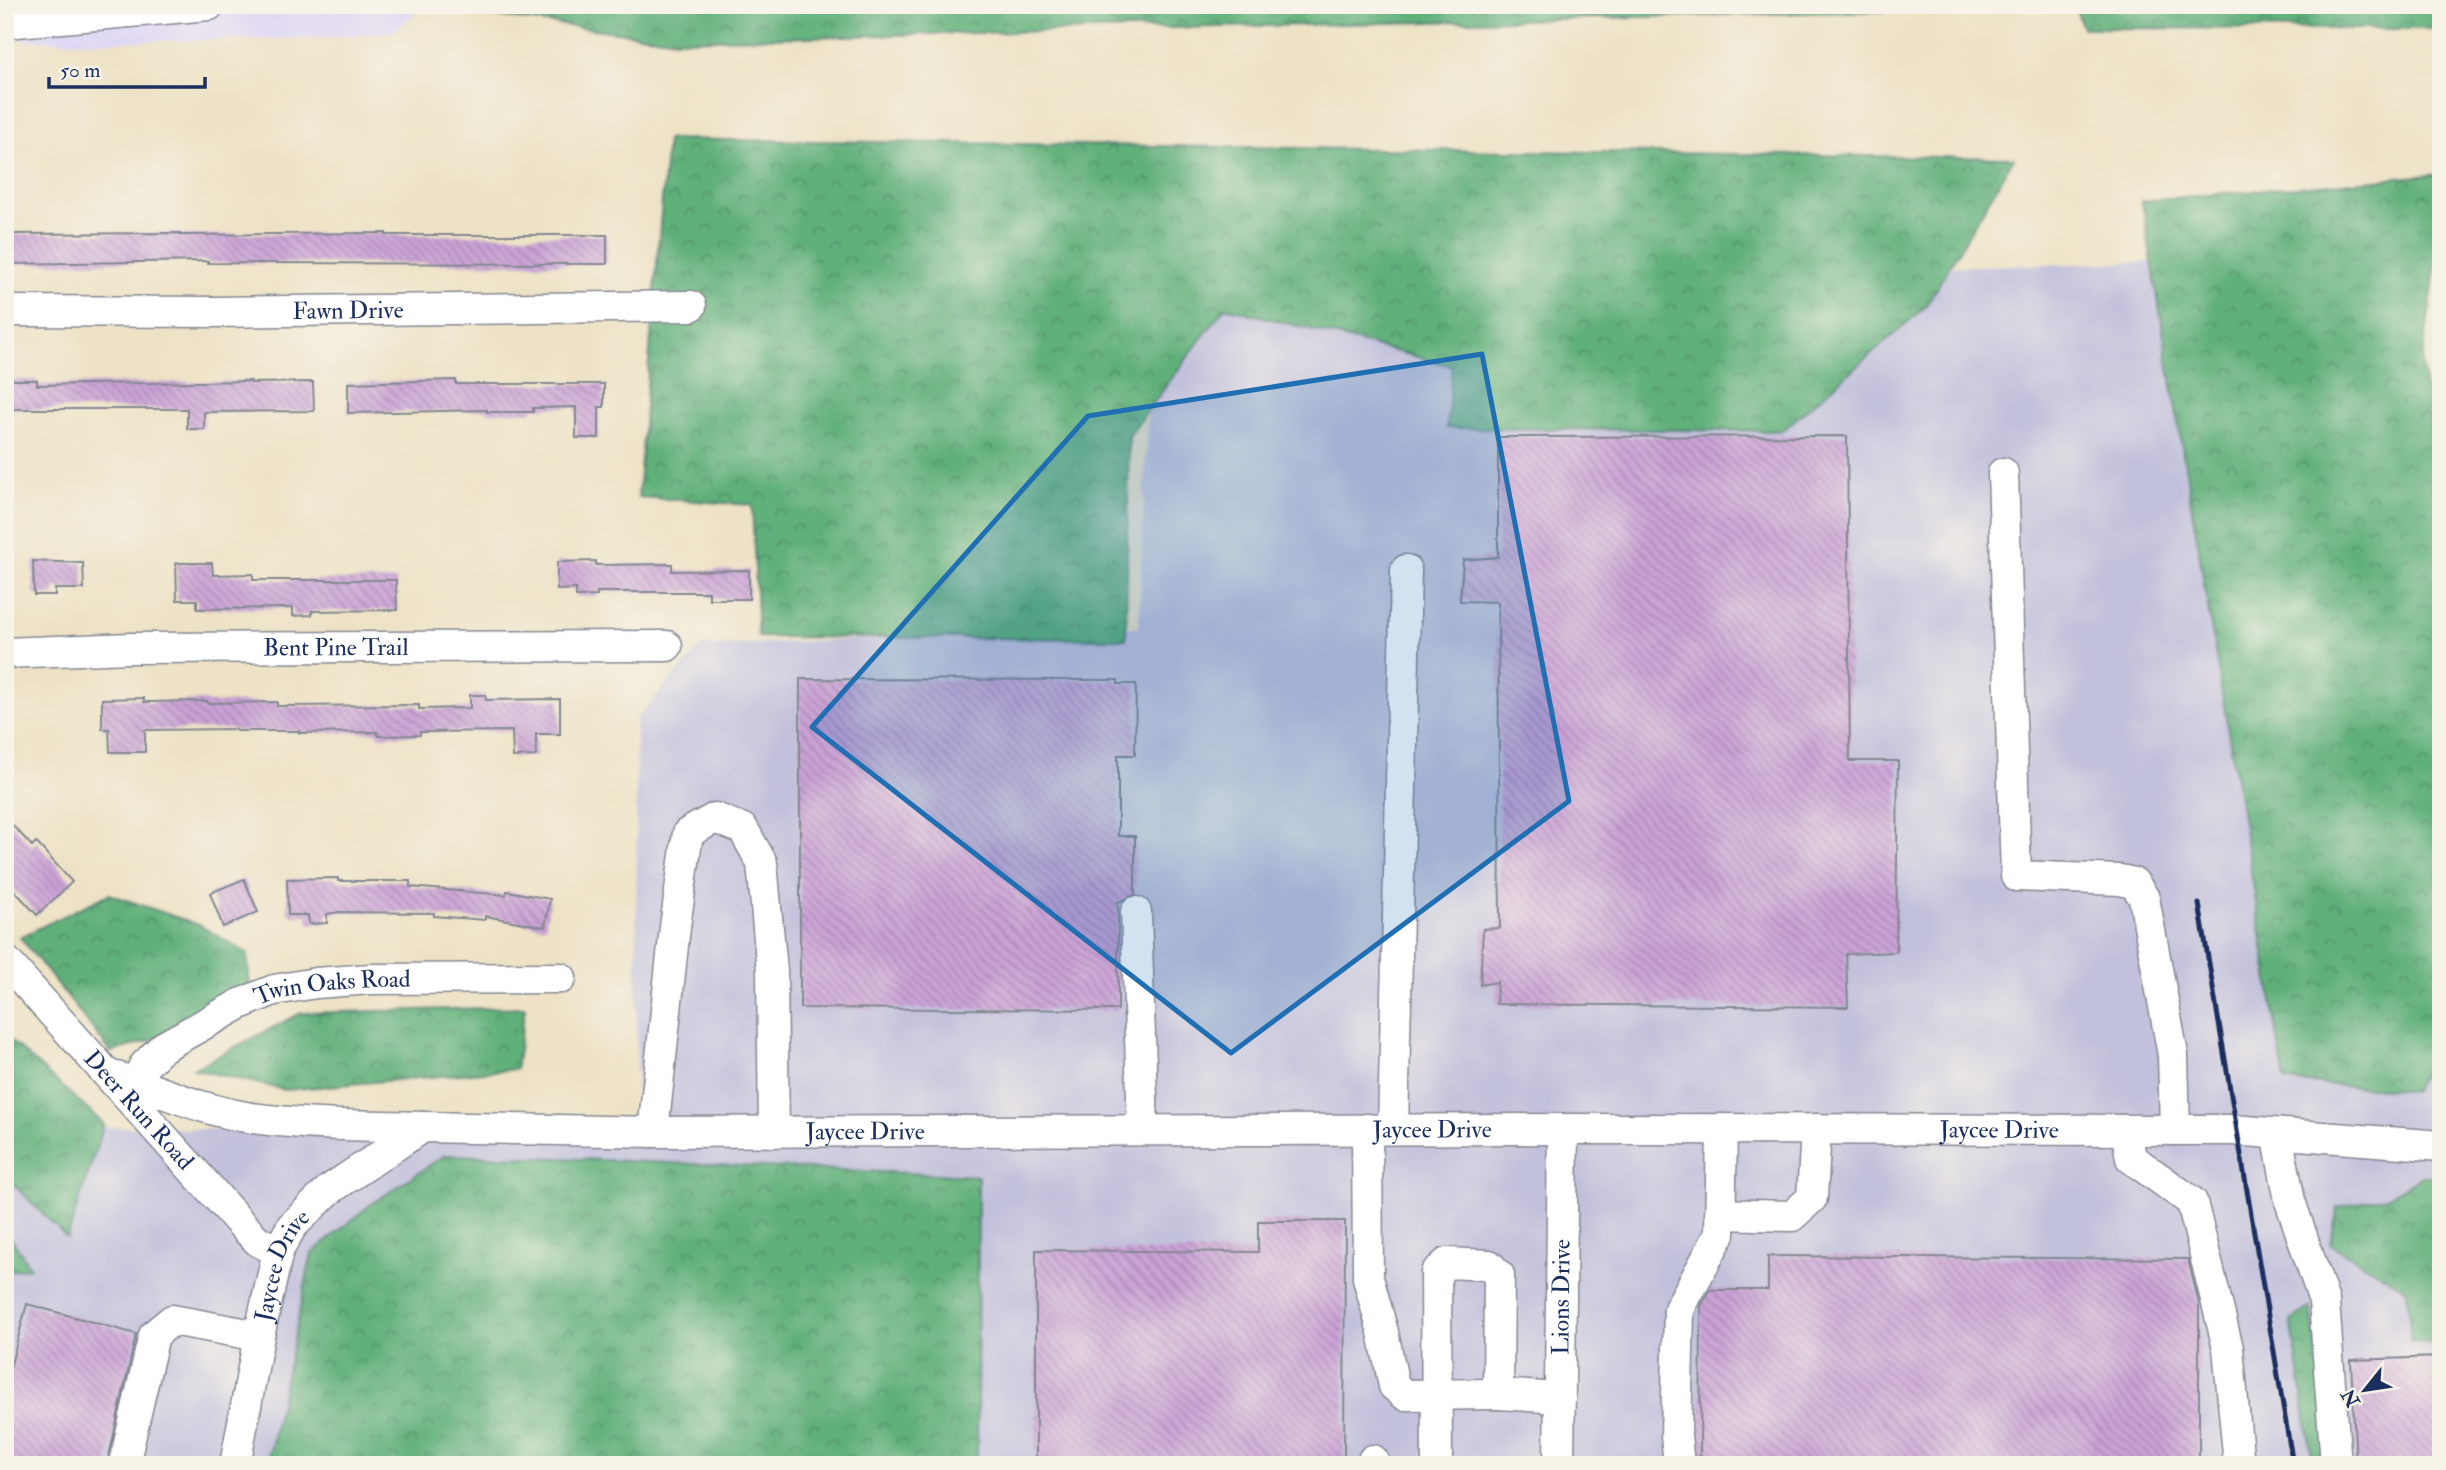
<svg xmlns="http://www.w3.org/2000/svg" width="2446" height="1470" font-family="'IM FELL Double Pica',serif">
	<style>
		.built { fill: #ddd5f6 }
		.industrial { fill: #c2c1dc }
		.forest { fill: url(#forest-crowns); stroke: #3e706c; stroke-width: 2 }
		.building { fill: url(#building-back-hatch) }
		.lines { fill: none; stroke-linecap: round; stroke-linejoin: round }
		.minor-casing { stroke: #848892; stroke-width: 33 }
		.minor { stroke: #fff; stroke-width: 30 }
		.rail { stroke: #1b2f5e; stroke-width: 5 }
		.marked { fill: #1f6fb2; fill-opacity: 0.2; stroke: #1f6fb2; stroke-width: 5; stroke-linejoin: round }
		.labels { text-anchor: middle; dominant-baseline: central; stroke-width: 5; stroke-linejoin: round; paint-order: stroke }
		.street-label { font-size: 24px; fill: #1b2f5e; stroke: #f7f3e8 }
	</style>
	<defs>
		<pattern id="forest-crowns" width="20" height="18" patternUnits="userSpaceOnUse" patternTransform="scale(1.75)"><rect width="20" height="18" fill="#61b07a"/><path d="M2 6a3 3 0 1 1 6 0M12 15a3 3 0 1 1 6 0" fill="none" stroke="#4f9067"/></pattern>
		<pattern id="building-back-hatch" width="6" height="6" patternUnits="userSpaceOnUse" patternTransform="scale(1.75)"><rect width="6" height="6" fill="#cba3d6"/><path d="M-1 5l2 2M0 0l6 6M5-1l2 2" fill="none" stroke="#a485b1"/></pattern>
	</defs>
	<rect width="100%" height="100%" fill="#f7f3e8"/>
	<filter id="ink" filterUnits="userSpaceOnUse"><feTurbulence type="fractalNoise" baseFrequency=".0143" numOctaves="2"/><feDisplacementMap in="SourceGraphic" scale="14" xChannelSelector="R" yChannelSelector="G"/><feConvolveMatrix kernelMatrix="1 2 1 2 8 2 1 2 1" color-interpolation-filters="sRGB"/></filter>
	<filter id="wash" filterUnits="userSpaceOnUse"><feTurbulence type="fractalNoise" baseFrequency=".00686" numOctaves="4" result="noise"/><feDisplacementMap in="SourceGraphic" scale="28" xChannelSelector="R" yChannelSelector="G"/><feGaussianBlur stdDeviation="1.57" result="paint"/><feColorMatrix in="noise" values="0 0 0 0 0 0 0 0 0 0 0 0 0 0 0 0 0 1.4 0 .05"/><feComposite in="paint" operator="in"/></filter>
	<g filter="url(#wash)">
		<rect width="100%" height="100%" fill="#ede2c5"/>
		<path class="built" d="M5,5H425L393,32L319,38L85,42L5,39Z"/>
		<path class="industrial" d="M2195,261L2305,1033L2441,1044V1465H5V1130L16,1125L637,1139L636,719L701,646L1139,627L1148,404L1144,285Z"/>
		<path class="forest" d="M410,5H2016L2017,8L677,40Z
			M2074,5H2441V29L2083,28Z
			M667,139L2014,158L1925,307L1782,431L1447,428L1452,366L1225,307L1129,436L1126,639L758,637L752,505L638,497Z
			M2441,174V228L2422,363L2441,499V1044L2413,1091L2285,1081L2142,201Z
			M109,894L199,925L247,953L252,1011L111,1052L20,937Z
			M525,1007L516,1069L286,1090L193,1069L301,1013Z
			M10,1040L104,1124L67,1238L5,1176V1052Z
			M445,1155L534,1157L978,1176L977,1465H267L312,1253L370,1205Z
			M2422,1176H2441V1344L2411,1341L2407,1290L2330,1244L2338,1207L2387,1197Z
			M5,1229L30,1267L5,1272Z
			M2311,1308L2332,1465H2313L2291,1319Z"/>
		<g id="blocks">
			<path class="building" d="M180,233V235L386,233V235H607V264L208,263V261L5,264V234Z
				M5,380H37V385L251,381V383L313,382L314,411L204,412V429H187V409H5Z
				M456,380V384H604V407H599V438H576V407L533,408V412H487V410L348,413V383Z
				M1847,436L1850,761H1898L1896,952L1846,954L1848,1007L1496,1004L1497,982L1480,985L1483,929L1500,928L1498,602L1460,601L1463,560L1498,557V437Z
				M33,561L83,563L84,589H55V595H34Z
				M596,561V565L672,564V571L749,570V599H709V592H597V596L576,597V589L557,590V562Z
				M176,563H212L213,575L253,574V580H396L397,610L312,611V615L293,616V608L197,609V600H177Z
				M800,679L1118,680V684H1136L1135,755H1118V836H1135V895L1118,902V1010L800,1008Z
				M470,695H485L486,700L560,699V734H536V756L513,757L512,731L420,732V735L378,736L377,732L299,733V731H236V729L145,730V752H110L109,729H102V699L144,698V702L207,701V703L277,702V706L419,705V709L470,708Z
				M5,817L32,846L36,842L72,882L37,915L5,880Z
				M338,878V881H410V887L506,895L507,891L550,899L545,927L485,916V920L434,916V913L339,912L327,914V923L309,924L308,915H288L287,879Z
				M244,879L258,912L223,927L210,893Z
				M1258,1221H1345L1344,1465H1036V1250L1258,1252Z
				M1768,1256L2188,1259L2199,1304V1465H1700L1701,1306L1710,1290H1768Z
				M27,1304L136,1334L107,1465H5V1387Z
				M2441,1357V1465H2356L2351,1360Z"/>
		</g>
	</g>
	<g filter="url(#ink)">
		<use href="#blocks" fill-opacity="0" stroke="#848892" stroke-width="2"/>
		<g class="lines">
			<defs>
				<g id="minor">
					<path d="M5,23L209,5"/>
					<path id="s1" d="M5,311L214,312L691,306"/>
					<path d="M2003,473L2016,876L2120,880L2134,883L2144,898L2173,1055L2175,1130"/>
					<path id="s2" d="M5,653L130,648L667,646"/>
					<path d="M1136,912L1143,1130"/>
					<path id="s3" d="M5,960L244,1227L258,1241L278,1251"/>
					<path d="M117,1077C159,1090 202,1110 246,1117C304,1126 365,1125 423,1127"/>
					<path id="s4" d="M136,1083L144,1066L163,1047L240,1004L274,990L316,983L371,979L561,978"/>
					<path d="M1367,1129L1368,1278L1383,1332L1394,1386L1405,1395L1498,1394"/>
					<path d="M1393,1129L1406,570"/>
					<path d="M2126,1130L2131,1158L2192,1202L2228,1348L2239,1465"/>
					<path d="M653,1132L675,927L688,833L715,818L743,829L762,863L772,971L774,1132"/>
					<path d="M2277,1134L2290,1201L2324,1301L2336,1465"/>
					<path d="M1720,1214L1792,1216L1812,1198L1816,1129"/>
					<path d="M124,1465L154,1335L172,1320L259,1336"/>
					<path id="s5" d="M235,1465L259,1336L278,1251L292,1226L329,1190L423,1127L653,1132L1563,1129L2233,1130L2441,1146"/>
					<path d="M1373,1465V1460"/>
					<path d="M1437,1465L1436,1273L1447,1263L1489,1265L1499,1275L1498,1394L1560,1398"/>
					<path id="s6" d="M1559,1465L1563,1129"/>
					<path d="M1679,1465L1676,1435L1679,1309L1720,1234L1722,1129"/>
				</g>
			</defs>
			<use href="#minor" class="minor-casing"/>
			<use href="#minor" class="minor"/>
			<path class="rail" d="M2199,904L2293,1465"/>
		</g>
	</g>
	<path class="marked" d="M1482,354L1569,801L1231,1053L812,727L1088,416Z"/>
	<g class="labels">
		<g class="street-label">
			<text stroke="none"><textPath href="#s1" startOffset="343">Fawn Drive</textPath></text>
			<text stroke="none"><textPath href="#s2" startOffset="331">Bent Pine Trail</textPath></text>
			<text stroke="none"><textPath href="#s4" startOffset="229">Twin Oaks Road</textPath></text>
			<text stroke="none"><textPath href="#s3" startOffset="201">Deer Run Road</textPath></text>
			<text stroke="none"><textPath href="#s5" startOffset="1421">Jaycee Drive</textPath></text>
			<text stroke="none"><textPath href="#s5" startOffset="1988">Jaycee Drive</textPath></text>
			<text stroke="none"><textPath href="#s5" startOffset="854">Jaycee Drive</textPath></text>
			<text stroke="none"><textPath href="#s5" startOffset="206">Jaycee Drive</textPath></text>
			<text stroke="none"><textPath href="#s6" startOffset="168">Lions Drive</textPath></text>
		</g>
	</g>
	<rect width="2446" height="1470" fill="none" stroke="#f7f3e8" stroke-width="28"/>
	<g transform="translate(2365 1390) rotate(240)" stroke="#f7f3e8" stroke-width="5" paint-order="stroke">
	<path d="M0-5L12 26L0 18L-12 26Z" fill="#1b2f5e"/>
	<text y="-10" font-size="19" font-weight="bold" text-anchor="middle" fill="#1b2f5e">N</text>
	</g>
	<path d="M49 77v10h156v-10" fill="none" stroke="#1b2f5e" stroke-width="3.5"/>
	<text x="60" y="77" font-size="21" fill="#1b2f5e" stroke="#f7f3e8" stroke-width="5" paint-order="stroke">50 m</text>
</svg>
